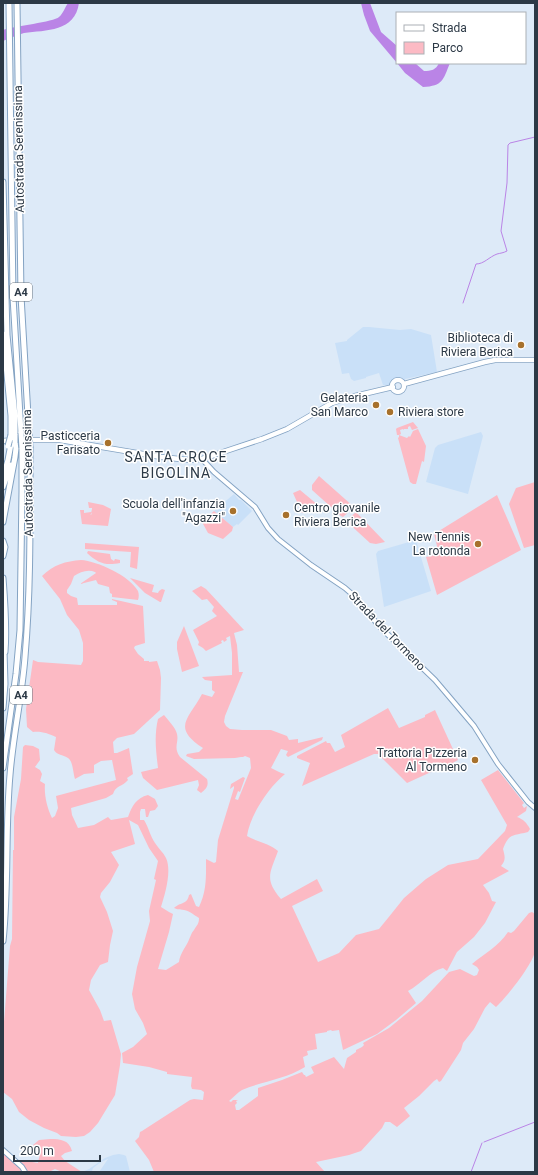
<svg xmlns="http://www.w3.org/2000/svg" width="538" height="1175" font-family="Roboto,sans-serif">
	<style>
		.built { fill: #c9e0f8 }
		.green { fill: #fcbac4 }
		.water { fill: #ba84e6 }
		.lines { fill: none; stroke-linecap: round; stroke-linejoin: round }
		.stream { stroke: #ba84e6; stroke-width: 1 }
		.secondary-casing { stroke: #84a3c3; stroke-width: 6 }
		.primary-casing { stroke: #84a3c3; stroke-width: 6 }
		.highway-casing { stroke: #84a3c3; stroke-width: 7 }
		.secondary { stroke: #fff; stroke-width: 4 }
		.primary { stroke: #fff; stroke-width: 4.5 }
		.highway { stroke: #fff; stroke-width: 5 }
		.highway-bridge-casing { stroke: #84a3c3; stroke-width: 7; stroke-linecap: butt }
		.highway-bridge { stroke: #fff; stroke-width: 5 }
		.poi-dot { fill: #a7712c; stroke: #fff; stroke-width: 1.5 }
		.labels { text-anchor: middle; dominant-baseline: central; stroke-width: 3; stroke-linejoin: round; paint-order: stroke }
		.shield { fill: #fff; stroke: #6b747e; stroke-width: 1 }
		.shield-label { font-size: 11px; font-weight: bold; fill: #2c3946 }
		.street-label { font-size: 12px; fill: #2c3946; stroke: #fff }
		.poi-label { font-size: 12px; fill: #2c3946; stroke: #fff; text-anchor: end }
		.quarter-label { font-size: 14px; letter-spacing: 1px; fill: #2c3946; stroke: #fff }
	</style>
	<rect width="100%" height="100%" fill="#ddeaf8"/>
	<path class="built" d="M363,327H369L400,330L411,329L431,335L437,372L405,379V381L389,385H383L379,373L366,377V378L354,381L351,379L349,373L342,374L335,343L347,341V340Z
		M481,432L483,436L468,494L426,482L435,448L438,445Z
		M234,494L239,500H241L252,511L238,525L237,524L233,527L214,511Z
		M416,540L431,591L384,607L376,554L378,551Z
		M119,1154L124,1155L126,1156L130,1172H99L108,1159L101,1162L93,1168L92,1171L96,1172H82L89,1169L105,1158L113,1155Z"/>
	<path class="green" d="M413,422L418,428L412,430L410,426L408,427V429H404L403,430V429L400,430L401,434L399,435L407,438L409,436L410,437L413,431L418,429L426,446L424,462L422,461L416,484H413L410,482L398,438L399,437V435H397L396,429L397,428Z
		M319,476L354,507L343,517L341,516L312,490V485Z
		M535,482V545L524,548L509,504L516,488Z
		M300,490L318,505L302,513L293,493Z
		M497,495L521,550L437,595L426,557L439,554L434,534Z
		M88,502L103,505L111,509L108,526L82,524L80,510H84V513L91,512V509L92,513L90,515L92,514V508H89Z
		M214,511L233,527L232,531L223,539L208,533L202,522Z
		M356,512L385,542L376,544L370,543L346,521Z
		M85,543L139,547L137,569L130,567L131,552L85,549Z
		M88,551L110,554L111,559L114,561L115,559L120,560V563C105,566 98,563 87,553Z
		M81,560C97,561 130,576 138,591C139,594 139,597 138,600L112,597V594L110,593L109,587L98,584L96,580L80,584L96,573L95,572C88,569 80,572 74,576L71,584L67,590V593L71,596L77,598L78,605H117V602L112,600V599L143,606L145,643L135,646L134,648L138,654L144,659V661H149V662L157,661L160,670L161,678L160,710L134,734L117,738L113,742L114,753H117L129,748L133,774L127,778L128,780C122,787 116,785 113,794L106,798L71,808L72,815L78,828L94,825L108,817L111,820L128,817C132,806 136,798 148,795L155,799L158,806L155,810L150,811L148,817H146L145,809H141L140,812V820H144C149,828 150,836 155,843C158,848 163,852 166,858C172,871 165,894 161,907L169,912L173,914L169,932L158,969L166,970L179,962C180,954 185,948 188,942C190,938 191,933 194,930C197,925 199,924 199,918C194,915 190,911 184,910C179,909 178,910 174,908C180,902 187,905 189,895L191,894L196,906L199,907C207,891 206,875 206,859L214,863L216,862L218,840L234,788V786L230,789L231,784L243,777L245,778L240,792L238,791L235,799L238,800L251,768L250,758L245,756L243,757H241L235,758L194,759L186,756L187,754L199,752L203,748C171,727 189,719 202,694L212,697L215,692L212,690V681L205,680L202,677L232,675V653L230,636L226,638L227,640L224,642L223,640L221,641L222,643L206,651L203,648L198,645L199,642L193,630L217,616L212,611L214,607L207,599L202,600L192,591L201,586L206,589L244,630L234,633L237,645L239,672H243L225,716L224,722L226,726L230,729L242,730H271L287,736L289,740L298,739V743L323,737L322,740L288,757L286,755L288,751L281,749L271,768C276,770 280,773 285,774C269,787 250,815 247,836C257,842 271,844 278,851C270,873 264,879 281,899L317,879L323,891L292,906L318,962L339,953L356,935L379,929L388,918L404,898L426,879L448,865L478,859L505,831L507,825L481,780L498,770L524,803L522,805L524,808L527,806L526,811L517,817C523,819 527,823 530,829L528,832C513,836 509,833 503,849C505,857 506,860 501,866L509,871L483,885L489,893L492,901L496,902L485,923L474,937L457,952L447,971L443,968C429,972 421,984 408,991L416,1003L396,1020L377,1034L343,1050L339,1030L332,1031L331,1030L327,1031V1032L315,1034L317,1049L307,1051L308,1055L303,1057L305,1067C286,1079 263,1081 242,1090L239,1092L229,1101L231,1102L233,1100H238L236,1101L237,1103L235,1105L236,1110H239L258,1096V1088L282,1080L302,1072L304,1075H305L306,1077L314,1073L311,1067L334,1057L344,1069L347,1058L356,1052V1050L362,1047L364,1045L363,1043L389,1028L422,1001L449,972L460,969L474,976L477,975L479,970L477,967L472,964C485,953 498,947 508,932L511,933L514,931L529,913L532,912L535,914C535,926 537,940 535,951C533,964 506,998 496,1007L490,1002L485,1008L474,1029L463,1043L461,1050L441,1081L439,1082L437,1079L434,1081L419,1096L404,1108L410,1116L397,1127L390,1122H385L382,1128L361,1151L349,1155L316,1162L325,1172H154L149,1160L135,1141L139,1137L140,1132L142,1131L190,1100L194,1099L203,1100L204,1092L201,1090L192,1089L191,1086L192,1077L167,1074V1072L149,1067L123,1063L122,1053L133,1047L147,1034L143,1023L135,1009L132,994L137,967L150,921L149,911L156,880L154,879L158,861L149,848L138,825L129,820L135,844L111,852L119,865L110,882L101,893L100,897L107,912L113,931L110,945L108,962L100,965L91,980L89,990L100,1010L104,1021L111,1020L121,1054L120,1065L115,1095L98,1123L90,1132L84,1136L76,1137L61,1136L57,1133L44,1128L29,1120L19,1112L12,1099L3,1092V1021L4,1022L10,946L12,939L13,850H14V817L21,779L23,747L25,745L33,746L39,749L40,760L35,767L40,770L42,774L40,781L45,784C44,795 47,808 52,818L55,816L58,808L56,796L116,780L112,760L101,761L94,765V773L84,774L75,779C73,773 73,761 68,758C62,754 58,756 54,750L56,737C49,734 42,731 33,732L27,727L26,709L33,660L38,662L81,665L83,661V643L79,630L67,615L60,599L42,576C53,565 66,561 81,560Z
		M130,578L154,585L152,592L158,593L159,591L162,589L165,590L161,602H160L145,593Z
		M184,626L199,666L182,672L177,649V642Z
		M388,708L399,728L425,717V715L435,710L458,760L447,766L442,767L407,783L378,754H374L302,786L310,763L297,758V756L326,741L327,743H330L335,752L345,747L341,735Z
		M164,715C168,720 176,728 177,734C179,743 173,747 180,757L207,779C209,786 206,789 201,793L197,790L199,785L198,780L157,790L143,778L141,772L158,768C156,751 154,736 158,719Z
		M50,1139C61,1139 69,1140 72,1151L65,1153L61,1156L65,1161L82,1172H62L55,1169L49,1172H27L18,1162L21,1160L38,1163C38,1159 41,1156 39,1151C38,1149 35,1147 33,1145L39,1140Z
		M3,1153L15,1162L24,1172H3Z"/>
	<path class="water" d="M68,3H79C75,32 46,30 24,33C17,35 10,38 3,41V30C14,26 54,22 59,17C63,14 65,7 68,3Z
		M361,3H370L381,32L397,46V63L370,31L364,15Z
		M397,63H415L424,71C431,71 436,70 439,63H450C443,80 443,86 423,87L405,73Z"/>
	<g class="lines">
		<path class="stream" d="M463,303L476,264C484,264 489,257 497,254C501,253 503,253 507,251L501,231L507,183L508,145L510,143L535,137
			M484,1142L535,1122
			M471,1172L482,1143"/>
		<defs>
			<path id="secondary" d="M202,459L214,472L255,507L268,528L278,539L311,565L345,588L353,595L380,627L435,680L474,726L498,764L528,802L535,808
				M3,1150L22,1167L25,1172"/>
			<path id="primary" d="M392 386a6 6 0 1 1 12 0a6 6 0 1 1-12 0Z
				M404,384L485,362L495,360H535
				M3,441L13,440H60L161,457L189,460L202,459L262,439L287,429L332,403L355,396L393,387"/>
			<path id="highway" d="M9,3L13,297L21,433
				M17,3L21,296L29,433
				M3,182L7,335L15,416V435
				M3,334L11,416V435
				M3,477L8,460L11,444
				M3,487L11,465
				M3,522L15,457L16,448L15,443
				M3,541L5,547L3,556
				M3,578C5,603 7,627 5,652
				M3,708L5,684L4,650
				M3,768L16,674L20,630L22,491V448
				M3,941C9,886 5,830 10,775C13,735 22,697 25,657C31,588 30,518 30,448"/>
		</defs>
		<use href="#secondary" class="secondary-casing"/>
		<use href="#primary" class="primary-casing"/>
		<use href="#highway" class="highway-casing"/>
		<use href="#secondary" class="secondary"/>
		<use href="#primary" class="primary"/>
		<use href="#highway" class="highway"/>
		<defs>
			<path id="highway-bridge" d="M21,433L22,448
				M29,433L30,448
				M15,435V443
				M8,446L11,435"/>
		</defs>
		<use href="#highway-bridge" class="highway-bridge-casing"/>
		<use href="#highway-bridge" class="highway-bridge"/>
	</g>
	<g class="poi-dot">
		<circle cx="521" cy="345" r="4"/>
		<circle cx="376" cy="405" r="4"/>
		<circle cx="390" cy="412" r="4"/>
		<circle cx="108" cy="443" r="4"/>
		<circle cx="233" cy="511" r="4"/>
		<circle cx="286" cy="515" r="4"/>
		<circle cx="478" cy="544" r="4"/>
		<circle cx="475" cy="760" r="4"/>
	</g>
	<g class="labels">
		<g class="shield">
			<rect x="10" y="283" width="22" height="18" rx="3"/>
			<rect x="10" y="686" width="22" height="18" rx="3"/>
		</g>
		<g class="shield-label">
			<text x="21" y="292">A4</text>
			<text x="21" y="695">A4</text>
		</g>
		<g class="street-label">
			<text transform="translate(19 149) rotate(-91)">Autostrada Serenissima</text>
			<text transform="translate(28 473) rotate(-91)">Autostrada Serenissima</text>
			<text transform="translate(387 631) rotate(46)">Strada del Tormeno</text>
		</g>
		<g class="poi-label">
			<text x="513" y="338">Biblioteca di<tspan x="513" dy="14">Riviera Berica</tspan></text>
			<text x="368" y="398">Gelateria<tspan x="368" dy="14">San Marco</tspan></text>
			<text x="398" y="412" text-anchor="start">Riviera store</text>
			<text x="100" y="436">Pasticceria<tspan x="100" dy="14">Farisato</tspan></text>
			<text x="225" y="504">Scuola dell'infanzia<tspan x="225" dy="14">"Agazzi"</tspan></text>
			<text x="294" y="508" text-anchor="start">Centro giovanile<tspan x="294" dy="14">Riviera Berica</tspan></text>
			<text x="470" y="537">New Tennis<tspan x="470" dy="14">La rotonda</tspan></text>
			<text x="467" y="753">Trattoria Pizzeria<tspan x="467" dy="14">Al Tormeno</tspan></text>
		</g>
		<g class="quarter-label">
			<text x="176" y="457">SANTA CROCE<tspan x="176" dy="16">BIGOLINA</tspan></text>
		</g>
	</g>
	<rect width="538" height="1175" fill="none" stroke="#2c3946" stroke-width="8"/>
	<rect x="396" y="12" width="130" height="52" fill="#ffffff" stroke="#abb0b5"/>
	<rect x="404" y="25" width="20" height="6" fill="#ffffff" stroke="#abb0b5"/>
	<text x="432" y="32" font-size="12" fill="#2c3946">Strada</text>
	<rect x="404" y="42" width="20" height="12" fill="#fcbac4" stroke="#abb0b5"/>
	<text x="432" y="52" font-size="12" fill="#2c3946">Parco</text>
	<path d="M14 1155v6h86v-6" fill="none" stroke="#2c3946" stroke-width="2"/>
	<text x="20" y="1155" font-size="12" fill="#2c3946" stroke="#ffffff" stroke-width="3" paint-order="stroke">200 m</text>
</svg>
